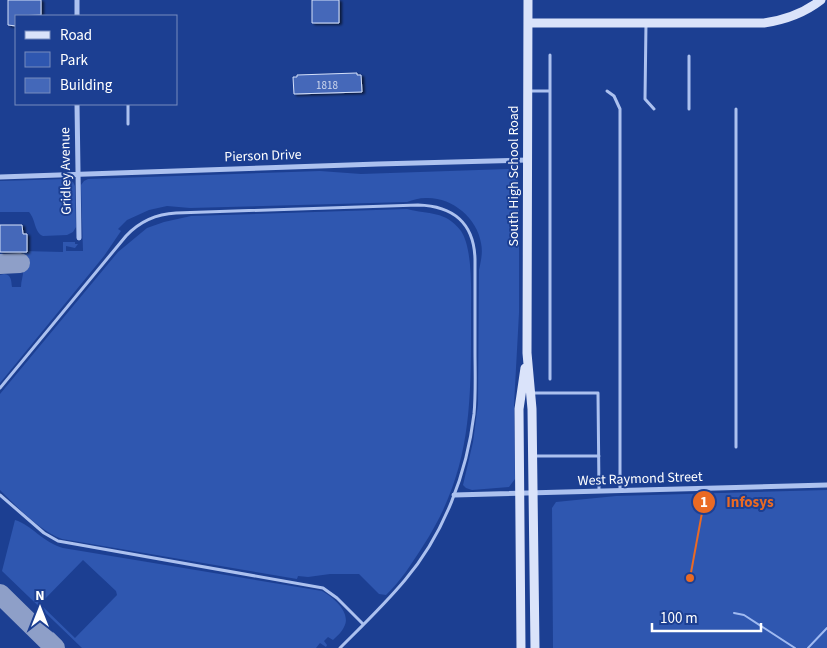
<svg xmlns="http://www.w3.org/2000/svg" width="827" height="648" font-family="'Source Sans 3',sans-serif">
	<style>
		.green { fill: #2f57b0; fill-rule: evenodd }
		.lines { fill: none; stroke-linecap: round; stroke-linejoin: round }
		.stream { stroke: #a0baf1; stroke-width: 2 }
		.taxiway { stroke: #8e9fc8; stroke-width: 20 }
		.building { fill: #4468b9; stroke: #d3dffa; filter: url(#shadow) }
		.lane { stroke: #acc1ef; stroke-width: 3 }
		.street { stroke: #acc1ef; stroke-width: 5 }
		.secondary { stroke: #dae3fa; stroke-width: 9 }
		.labels { text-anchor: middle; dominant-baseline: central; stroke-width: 4; stroke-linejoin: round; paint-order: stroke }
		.number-label { font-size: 11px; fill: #d0d9ee }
		.street-label { font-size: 14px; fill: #fff; stroke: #1c3f92 }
		.leader { fill: none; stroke: #ea6a24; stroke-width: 2 }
		.callout-dot { fill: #ea6a24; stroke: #1c3f92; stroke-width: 2 }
		.mark-label { font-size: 15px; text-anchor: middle; font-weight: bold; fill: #fff }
		.callout-label { font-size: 15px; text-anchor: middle; font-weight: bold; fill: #ea6a24; stroke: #1c3f92; stroke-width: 4; stroke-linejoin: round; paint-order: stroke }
	</style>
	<defs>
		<filter id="shadow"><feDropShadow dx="2.5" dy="1.5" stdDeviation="1" flood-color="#0009"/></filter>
	</defs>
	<rect width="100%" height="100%" fill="#1c3f92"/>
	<path class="green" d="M508,169C517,174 519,180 519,190V313L514,405L515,479L509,487L472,490L466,488L463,485L473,442L478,404L479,270C481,261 483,252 481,243C477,218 452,197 426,198C419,198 413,200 407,202L190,208L167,206L149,210L127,220L118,229L121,231L104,256L0,383V275L4,274C12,275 11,281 12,287H21C21,280 24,275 23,267H27V263H23V251L63,252V242H75V244H78L75,248L66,246V251H83L81,185L84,181L88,179L320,171L361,174Z
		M66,179L73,182L75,186L76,227L73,232L67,235L43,236C34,232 36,220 29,212H0V181Z
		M407,209C429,215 445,210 461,231C473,249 471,292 471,313C471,401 473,469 423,546C412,563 401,581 386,595L379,594L359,574H330L308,577L298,576L297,579L62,539C40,531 17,507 0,490V394L118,252L147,228L164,222L191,216Z
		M827,490V648H553L552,508L556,502L616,496Z
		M15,520C32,525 42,542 63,548L322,591C333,597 352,613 344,627C342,632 337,636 333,640L328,637L324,641L327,645L326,647L320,643L316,648H82L2,571ZM83,560L116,591L117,595L75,638L40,604Z"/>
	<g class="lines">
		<path class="stream" d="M734,613L744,615L795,648
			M808,648L827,628"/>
		<path class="taxiway" d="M0,264L20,263
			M0,594L55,648"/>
	</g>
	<path class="building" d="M8,0H41V15L16,16V26L8,25Z
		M312,0H339V23H312Z
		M357,73V75H361L362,92L294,94L293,77H297V75Z
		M0,225H22L23,234H27V252H0Z"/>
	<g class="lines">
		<path class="lane" d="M646,23L645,99L654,109
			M550,55V379
			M689,56V109
			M528,91H550
			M607,91L614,96L620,109V490
			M128,104V124
			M736,109V447
			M0,388L126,236C140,221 156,214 176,213L418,205C453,206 474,223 475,259C475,289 475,319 475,350C475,371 476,393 474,414C467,473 444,534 405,580C385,604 362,626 340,648
			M531,393H598L599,491
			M533,456H599
			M0,495L44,533L58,541L323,588L337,598L363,624"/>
		<path class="street" d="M77,16V0
			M77,104L79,238
			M0,177L378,164L528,160
			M454,495L827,485"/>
		<path class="secondary" d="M528,0L527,353L532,409L535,648
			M528,23H764C785,20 803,14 821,0
			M521,648L519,409L525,368"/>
	</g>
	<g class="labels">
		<g class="number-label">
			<text x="327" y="85">1818</text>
		</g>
		<g class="street-label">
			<text transform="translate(263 156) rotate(-2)">Pierson Drive</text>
			<text transform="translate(66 171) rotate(-91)">Gridley Avenue</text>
			<text transform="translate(514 176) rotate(-90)">South High School Road</text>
			<text transform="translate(640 479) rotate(-2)">West Raymond Street</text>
		</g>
	</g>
	<path class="leader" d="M690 578L704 502"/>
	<g class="callout-dot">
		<circle cx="690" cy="578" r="5"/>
		<circle cx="704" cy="502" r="12"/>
	</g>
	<g class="mark-label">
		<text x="704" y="507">1</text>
	</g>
	<g class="callout-label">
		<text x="750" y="507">Infosys</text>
	</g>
	<rect x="15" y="15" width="162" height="90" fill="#1c3f92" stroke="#778cbe"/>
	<rect x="25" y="31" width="25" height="8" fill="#dae3fa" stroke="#778cbe"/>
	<text x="60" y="40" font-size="15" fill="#ffffff">Road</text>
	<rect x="25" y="52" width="25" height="15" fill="#2f57b0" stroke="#778cbe"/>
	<text x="60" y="65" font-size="15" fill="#ffffff">Park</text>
	<rect x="25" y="78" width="25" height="15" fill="#4468b9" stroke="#778cbe"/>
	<text x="60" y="90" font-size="15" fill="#ffffff">Building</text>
	<g transform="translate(40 608)" stroke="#1c3f92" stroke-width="4" paint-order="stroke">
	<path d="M0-4L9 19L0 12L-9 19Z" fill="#ffffff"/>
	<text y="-8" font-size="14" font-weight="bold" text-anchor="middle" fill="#ffffff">N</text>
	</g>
	<path d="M652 623v8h109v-8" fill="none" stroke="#ffffff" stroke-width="2.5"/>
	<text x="660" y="623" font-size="15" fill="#ffffff" stroke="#1c3f92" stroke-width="4" paint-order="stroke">100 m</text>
</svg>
